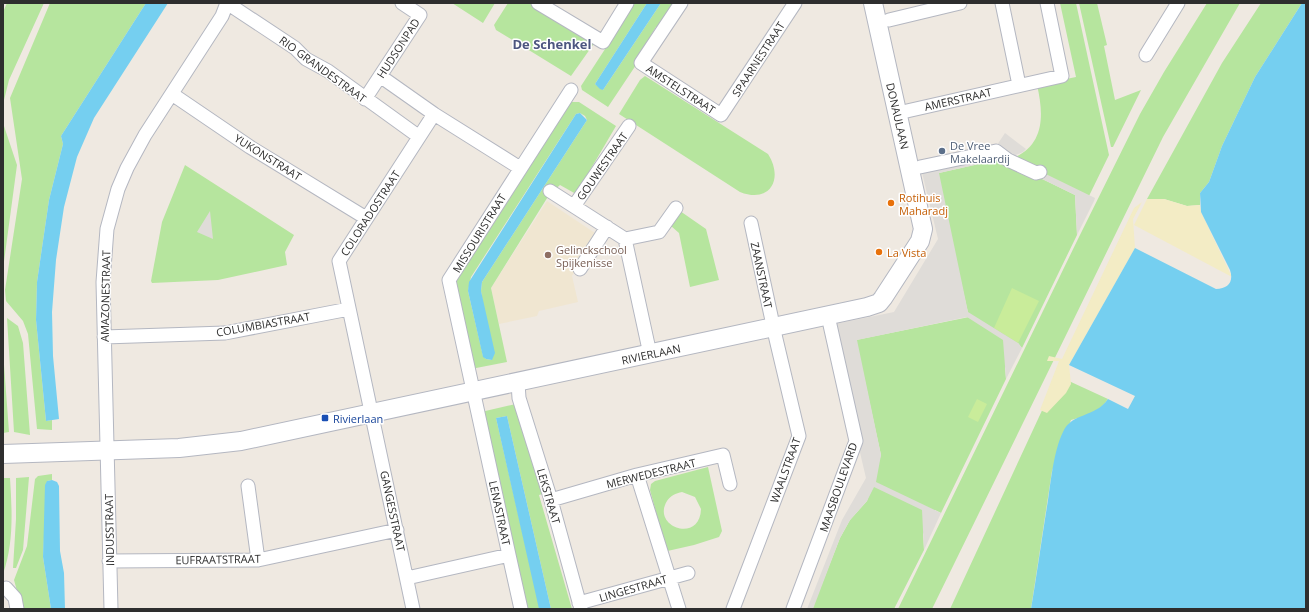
<svg xmlns="http://www.w3.org/2000/svg" width="1309" height="612" font-family="'Open Sans',sans-serif">
	<style>
		.education { fill: #f0e6d1 }
		.green { fill: #b6e59e; fill-rule: evenodd }
		.sand { fill: #f3ecc5 }
		.pitch { fill: #c9ec9a }
		.plaza { fill: #dfdcd8 }
		.water { fill: #75cff0 }
		.lines { fill: none; stroke-linecap: round; stroke-linejoin: round }
		.street-casing { stroke: #b4b7c1; stroke-width: 15 }
		.secondary-casing { stroke: #b4b7c1; stroke-width: 20 }
		.street { stroke: #fff; stroke-width: 13 }
		.secondary { stroke: #fff; stroke-width: 18 }
		.service-dot { fill: #5c6f8a; stroke: #fff; stroke-width: 1.5 }
		.food-dot { fill: #e8710a; stroke: #fff; stroke-width: 1.5 }
		.education-dot { fill: #8d6e63; stroke: #fff; stroke-width: 1.5 }
		.transit-dot { fill: #1a4fb4; stroke: #fff; stroke-width: 1.5 }
		.labels { text-anchor: middle; dominant-baseline: central; stroke-width: 3; stroke-linejoin: round; paint-order: stroke }
		.street-label { font-size: 11px; fill: #2e2e2e; stroke: #fff }
		.service-label { font-size: 11px; fill: #4e5e75; stroke: #fff; text-anchor: start }
		.food-label { font-size: 11px; fill: #c56008; stroke: #fff; text-anchor: start }
		.education-label { font-size: 11px; fill: #785e54; stroke: #fff; text-anchor: start }
		.transit-label { font-size: 11px; fill: #164399; stroke: #fff; text-anchor: start }
		.quarter-label { font-size: 13px; font-weight: bold; fill: #4d5680; stroke: #fff }
	</style>
	<rect width="100%" height="100%" fill="#efe9e1"/>
	<path class="education" d="M547,201L598,235L572,276L578,302L539,311L537,316L499,324L491,288Z"/>
	<path class="green" d="M7,3H44L9,80L4,100V126L17,165L3,269V12Z
		M50,3H146L61,136L63,144L49,200L37,282L36,320L46,421L52,420V430L37,429L28,334L23,321L6,301L5,290L22,179L10,98Z
		M452,3H495L483,23Z
		M508,3H531L595,42L571,76L496,30L494,25Z
		M635,3H647L595,84L603,90L661,3H677L660,29L656,27L651,35L654,38L608,107L582,90L581,86Z
		M1060,3H1076L1109,155L1089,196L1011,159C1045,146 1044,115 1037,85L1076,77Z
		M1079,3H1097L1107,45L1104,46L1115,100L1141,90L1113,147H1111Z
		M1207,3H1240L1163,137L932,609H898L1078,239L1140,114L1164,72Z
		M1261,3H1302L1255,77L1222,146L1209,182L1200,193V205L1187,206L1164,199H1147L1222,63Z
		M645,76L768,154C784,179 770,204 740,192L619,114L640,80Z
		M571,102H579L616,126L576,194L560,185L549,195L491,288L507,362L471,369L456,288L457,278L529,165ZM580,113L585,116L587,120L482,282L481,291L492,360L486,359L483,356L468,291L471,277L576,114Z
		M1001,159L1075,195L1077,235L1022,348L1018,343L1005,368L1006,379L941,513L935,510L923,534L924,550L894,609H812L840,538L850,520L867,501L881,455L856,340L969,317L938,181L939,173Z
		M185,165L294,235L285,252L287,265L218,280L152,283L151,281L162,222Z
		M680,211L706,229L719,280L690,287L679,233L671,226Z
		M7,318L18,326L23,343L30,435L14,432Z
		M3,351L9,432L3,433Z
		M1058,376L1108,399C1099,413 1086,416 1071,420L1052,471L1031,609H950Z
		M516,404L543,494L539,495L572,609H551L507,416L496,418L540,609H524L481,412Z
		M708,467L722,531L719,537L694,545L663,552L659,523L650,490L651,484L655,481ZM682,492L695,497L701,509C700,544 651,527 667,501C670,496 676,493 682,492Z
		M52,474V480L47,481L43,557L51,609H22L14,580L27,546L35,479L38,476Z
		M29,477L23,550L16,568H13L16,519V478Z
		M3,478H10C12,510 14,543 3,574Z"/>
	<path class="sand" d="M1147,199H1164L1187,206L1200,205L1201,212L1232,277L1134,225Z
		M1142,202L1133,219L1135,248L1069,365L1071,384L1066,393L1047,413L1040,410L1059,361H1047L1049,356L1062,359L1134,208Z"/>
	<path class="pitch" d="M1012,288L1039,301L1018,343L994,328Z
		M977,399L987,404L978,422L968,417Z"/>
	<path class="plaza" d="M1005,133L1026,149L1023,152L1011,157L1095,198L1094,201L1077,235L1075,195L1001,159L939,173L968,312L1018,343L1022,348L1006,379L1003,340L967,317L857,340L881,455L876,482L941,513L924,550L922,510L874,487L867,501L850,520L840,538L813,609H807L842,520L866,478L830,325L894,312L938,239L919,160L997,145Z
		M210,211L213,239L197,232Z"/>
	<path class="water" d="M146,3H168L94,118L77,157L64,207L56,260L52,312L53,356L59,419L46,421L36,320L37,282L49,200L63,144L61,136Z
		M647,3H661L603,90L600,89L595,84Z
		M1302,3H1306V609H1031C1037,573 1042,537 1048,500C1051,480 1054,450 1063,432C1072,412 1095,418 1108,399L1128,409L1135,396L1069,365L1135,248L1216,289C1228,289 1234,282 1230,270L1201,212L1200,193L1209,182L1222,146L1255,77Z
		M580,113L587,120L482,282L481,291L495,353L492,360L486,359L483,357L468,291L469,282L576,114Z
		M507,416L551,609H539L496,418Z
		M52,480L57,482L59,486L60,551L64,573L65,609H51L43,557L45,485L47,481Z"/>
	<g class="lines">
		<defs>
			<path id="street" d="M227,3L295,48L306,59L328,71L418,136
				M538,3L603,42L627,3
				M681,3L641,63L721,115L795,3
				M1002,3L1019,85
				M889,20L960,3
				M1146,55L1178,3
				M380,76L434,114L520,168
				M172,94L250,147L366,218
				M365,99L420,15L402,3
				M898,113L1062,76L1047,3
				M920,167L996,151L1008,160L1036,173L1040,172
				M550,191L625,239L650,354
				M574,206L629,126
				M625,239L659,232L676,208
				M580,269L607,227
				M104,337L225,333L349,309
				M518,383L519,398L551,500L581,609
				M637,475L679,609
				M248,486L258,560
				M551,500L637,475L723,455L730,484
				M509,555L521,609
				M109,561L258,560L397,530
				M407,578L509,555L449,280L571,90
				M6,588L15,598L17,609
				M579,603L688,573
				M111,609L103,282L107,229L118,189L127,168L145,135L222,16L227,3
				M413,609L339,261L434,114
				M733,609L799,436L776,339L751,223
				M793,609L856,441L828,316"/>
			<path id="secondary" d="M3,454L179,448L241,441L867,307L879,303L883,298L920,241L923,229L873,3"/>
		</defs>
		<use href="#street" class="street-casing"/>
		<use href="#secondary" class="secondary-casing"/>
		<use href="#street" class="street"/>
		<use href="#secondary" class="secondary"/>
	</g>
	<circle class="service-dot" cx="942" cy="151" r="4"/>
	<g class="food-dot">
		<circle cx="891" cy="203" r="4"/>
		<circle cx="879" cy="252" r="4"/>
	</g>
	<circle class="education-dot" cx="548" cy="255" r="4"/>
	<rect class="transit-dot" x="321" y="414" width="8" height="8" rx="2"/>
	<g class="labels">
		<g class="street-label">
			<text transform="translate(398 48) rotate(-57)">HUDSONPAD</text>
			<text transform="translate(758 59) rotate(-57)">SPAARNESTRAAT</text>
			<text transform="translate(323 69) rotate(36)">RIO GRANDESTRAAT</text>
			<text transform="translate(681 89) rotate(33)">AMSTELSTRAAT</text>
			<text transform="translate(958 99) rotate(-13)">AMERSTRAAT</text>
			<text transform="translate(898 116) rotate(77)">DONAULAAN</text>
			<text transform="translate(268 157) rotate(32)">YUKONSTRAAT</text>
			<text transform="translate(602 166) rotate(-55)">GOUWESTRAAT</text>
			<text transform="translate(370 213) rotate(-57)">COLORADOSTRAAT</text>
			<text transform="translate(479 233) rotate(-58)">MISSOURISTRAAT</text>
			<text transform="translate(762 275) rotate(78)">ZAANSTRAAT</text>
			<text transform="translate(105 296) rotate(-89)">AMAZONESTRAAT</text>
			<text transform="translate(263 324) rotate(-10)">COLUMBIASTRAAT</text>
			<text transform="translate(651 354) rotate(-12)">RIVIERLAAN</text>
			<text transform="translate(785 470) rotate(-70)">WAALSTRAAT</text>
			<text transform="translate(651 473) rotate(-14)">MERWEDESTRAAT</text>
			<text transform="translate(838 487) rotate(-71)">MAASBOULEVARD</text>
			<text transform="translate(549 496) rotate(74)">LEKSTRAAT</text>
			<text transform="translate(393 511) rotate(78)">GANGESSTRAAT</text>
			<text transform="translate(500 513) rotate(78)">LENASTRAAT</text>
			<text transform="translate(109 530) rotate(-91)">INDUSSTRAAT</text>
			<text transform="translate(218 559) rotate(-1)">EUFRAATSTRAAT</text>
			<text transform="translate(633 588) rotate(-16)">LINGESTRAAT</text>
		</g>
		<g class="service-label">
			<text x="950" y="145">De Vree<tspan x="950" dy="13">Makelaardij</tspan></text>
		</g>
		<g class="food-label">
			<text x="899" y="197">Rotihuis<tspan x="899" dy="13">Maharadj</tspan></text>
			<text x="887" y="252">La Vista</text>
		</g>
		<g class="education-label">
			<text x="556" y="249">Gelinckschool<tspan x="556" dy="13">Spijkenisse</tspan></text>
		</g>
		<g class="transit-label">
			<text x="333" y="418">Rivierlaan</text>
		</g>
		<g class="quarter-label">
			<text x="552" y="44">De Schenkel</text>
		</g>
	</g>
	<rect width="1309" height="612" fill="none" stroke="#2e2e2e" stroke-width="8"/>
</svg>
